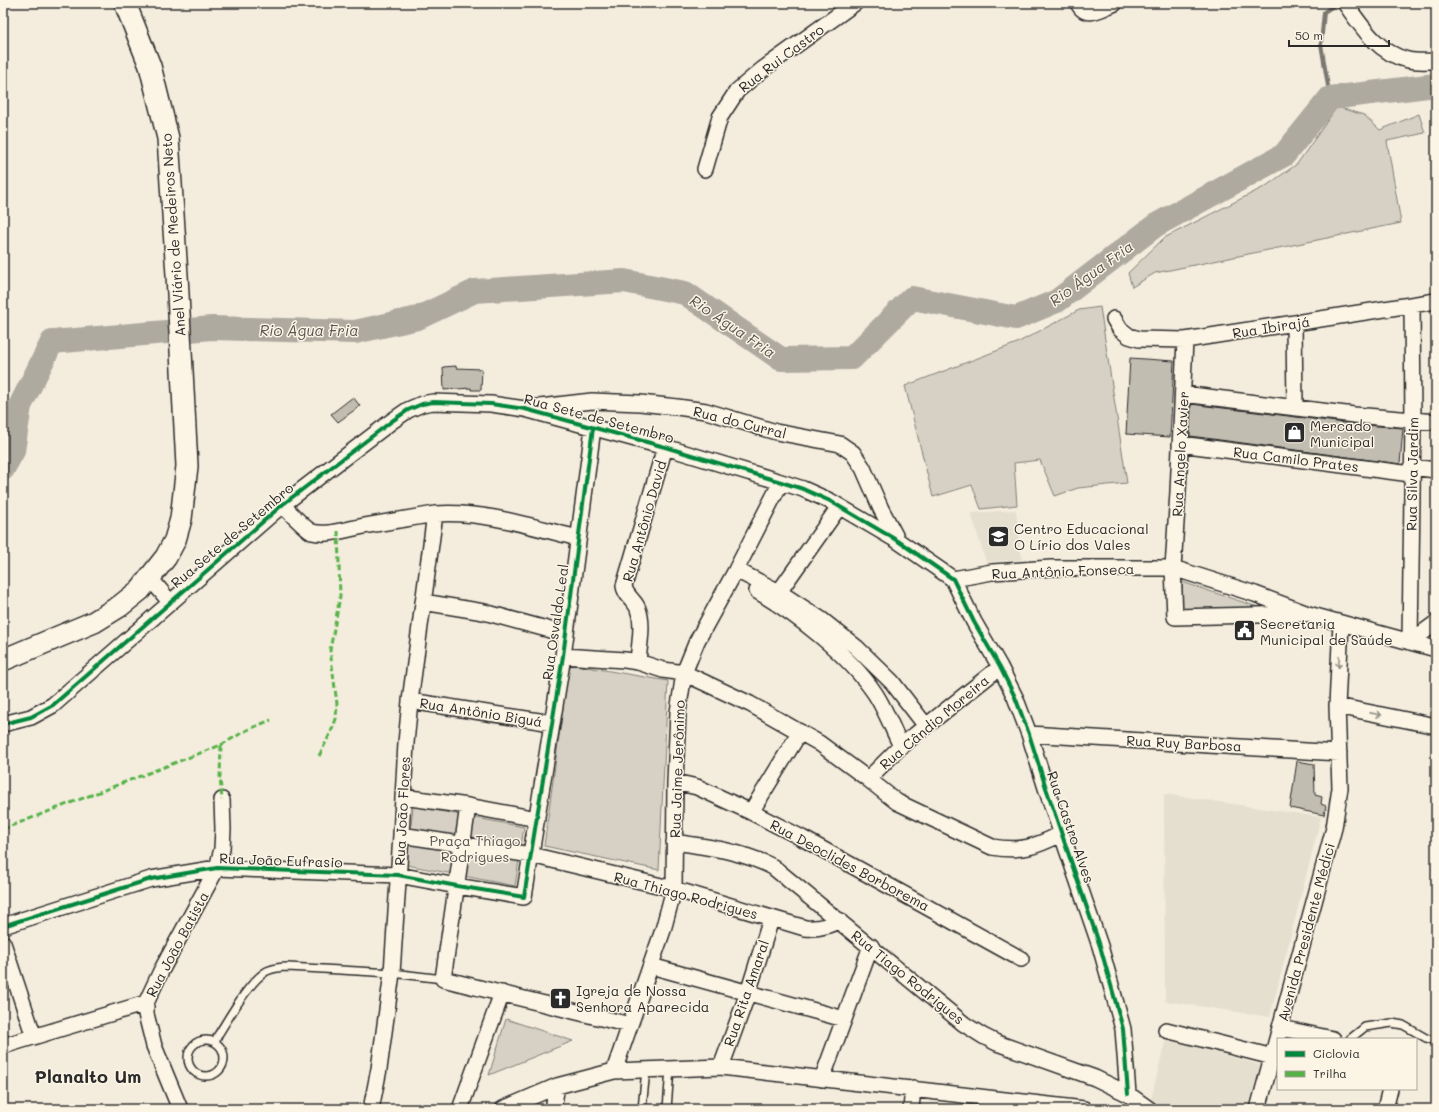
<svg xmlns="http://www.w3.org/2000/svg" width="1439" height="1112" font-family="Mali,sans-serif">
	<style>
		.built { fill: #e5dfd0 }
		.green { fill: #d6d1c4; stroke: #807e78 }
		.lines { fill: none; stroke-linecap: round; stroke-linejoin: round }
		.stream { stroke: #7a7771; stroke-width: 4 }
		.river { stroke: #afaaa0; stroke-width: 24 }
		.building { fill: #c2bdb1; stroke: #2b2b2b }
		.lane-casing { stroke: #2b2b2b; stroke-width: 10 }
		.street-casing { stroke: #2b2b2b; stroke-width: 18 }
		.secondary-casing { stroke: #2b2b2b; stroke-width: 24 }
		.lane { stroke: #fcf5e5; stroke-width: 7 }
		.street { stroke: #fcf5e5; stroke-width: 15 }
		.secondary { stroke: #fcf5e5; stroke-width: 21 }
		.quiet { stroke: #56b246; stroke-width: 3; stroke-dasharray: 6 3; stroke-linecap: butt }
		.cycleway-casing { stroke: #fcf5e5; stroke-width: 6 }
		.cycleway { stroke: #00873e; stroke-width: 4 }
		.oneway { stroke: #949088 }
		.labels { text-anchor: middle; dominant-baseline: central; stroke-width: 3; stroke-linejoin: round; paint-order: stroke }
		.street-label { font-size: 14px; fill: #2b2b2b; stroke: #fcf5e5 }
		.poi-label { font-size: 14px; fill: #2b2b2b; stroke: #fcf5e5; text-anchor: start }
		.park-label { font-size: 14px; fill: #565451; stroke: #fcf5e5 }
		.water-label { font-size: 15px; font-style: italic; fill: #595754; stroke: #fcf5e5 }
		.district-label { font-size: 18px; font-weight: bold; fill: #2b2b2b; stroke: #fcf5e5 }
	</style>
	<rect width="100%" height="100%" fill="#f4edde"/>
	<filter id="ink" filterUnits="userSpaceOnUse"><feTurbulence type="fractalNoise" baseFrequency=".025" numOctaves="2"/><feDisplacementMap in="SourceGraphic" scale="8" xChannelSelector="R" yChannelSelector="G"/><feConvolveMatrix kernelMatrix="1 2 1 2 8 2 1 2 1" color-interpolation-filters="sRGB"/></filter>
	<g filter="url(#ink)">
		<path class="built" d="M1016,510L1022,560L986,562L971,513Z
			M1164,794L1321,817L1270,1017L1165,1001Z
			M1166,1039L1261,1065L1248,1109H1175L1150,1103Z"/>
		<path class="green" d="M1337,107L1364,115L1380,130L1419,114L1425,133L1387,141L1401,223L1155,273L1132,287L1128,273L1164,238L1266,186L1297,164Z
			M1100,307L1127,483L1078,488L1055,496L1040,460L1014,463L1017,505L981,509L972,485L933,497L905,386L1017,343L1079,310Z
			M1182,582L1267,610L1182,611Z
			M569,664L668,681L659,870L544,846Z
			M413,806L524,827L515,886L407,865Z
			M506,1019L573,1041L489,1075Z"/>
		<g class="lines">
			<path class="stream" d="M1330,98L1321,44L1324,12L1338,3"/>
			<path class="river" d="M3,469L13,451L20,406L52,342L212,328L355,332L418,318L475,291L624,281L685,293L781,359L852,358L912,298L1016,318L1057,301L1156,225L1284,155L1330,98L1436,85"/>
		</g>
		<path class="building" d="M1130,358L1174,361L1170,437L1126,434Z
			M456,366V368L482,369L481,390H471V388L444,390L443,367Z
			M353,397L360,406L338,422L331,414Z
			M1191,404L1353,424L1403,428L1400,464L1190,436Z
			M1297,761L1314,764L1315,795L1322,797L1321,804L1326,806L1324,815L1290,808Z"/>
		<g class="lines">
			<defs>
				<path id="lane" d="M1350,1039L1365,1027L1392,1023L1403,1025L1426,1038L1436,1041
					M188 1058a18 18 0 1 1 36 0a18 18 0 1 1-36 0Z
					M215,1042L218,1035C229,1018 249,981 267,971C274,968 281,967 288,967L392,973L443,979
					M642,1109L646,1070
					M667,1109L670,1069"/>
				<path id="street" d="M1078,3C1086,20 1102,8 1115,3
					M1345,3C1361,26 1379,54 1408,60C1417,62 1427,61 1436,61
					M705,169L720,117L737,91L763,69L855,3
					M1114,319L1120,329L1129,336L1139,339L1185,340L1436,301
					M1294,323L1295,408
					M1185,340L1178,492L1173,568L1175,617L1301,614
					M1183,394L1354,415L1436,422
					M531,408L592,401L640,403L677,407L706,411L776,432L840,444L853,453L863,468L881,509L898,541
					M1180,444L1411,474
					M1411,467L1436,470
					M282,505C289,511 305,529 312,532C328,536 348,529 364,526C387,522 411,518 435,514C480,510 533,527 578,538
					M736,570L779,592L822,620L856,647L892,682L926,726
					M150,578L170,602
					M953,579L992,572L1051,568H1173L1255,594L1308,614L1436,649
					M757,591C796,614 848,654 874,692C885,708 892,728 901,746
					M779,592L839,507
					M423,602L484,612L565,634
					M1410,642L1413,421L1412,305
					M1410,642L1436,623
					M563,656L625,660L638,662L663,670L684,673L750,704L819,743L868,779L897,802L992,847C1021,852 1035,847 1061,834
					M638,662C639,645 644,625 638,609C635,600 625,596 624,586L665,447
					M410,701L552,723
					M1337,706L1436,726
					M3,724L31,717L53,705L282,505L392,421L408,410L422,404L433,402L491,404L525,409L665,447L781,482L803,489L830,501L898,541L953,579L974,622L1000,667L1015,697L1029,734L1047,791L1100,946L1114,996L1123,1029L1128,1094
					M1029,734L1339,753
					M868,779L901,746L1000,667
					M675,782L697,787L751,812L802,838L1021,959
					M403,797L468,806L537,819
					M468,806L443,979L630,1025
					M751,812L800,732
					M401,835L531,855L674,889L805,928C818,929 828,927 839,920
					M674,842C708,847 742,851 773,867L964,1024L983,1036L997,1043L1095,1078L1128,1094L1149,1109
					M3,926L151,879L217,868L398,875L457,886L524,897L563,656L593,428
					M3,943L34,1037
					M651,966L844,1019
					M1281,1028L1333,1039
					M1166,1030L1273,1057
					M3,1046L146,1003
					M721,1067L748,993L771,919
					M614,1071L663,930L674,889L675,782L678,712L684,673L697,641L736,570L781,482
					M822,1079L871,946
					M180,1109L154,1046L146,1014V1003L161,971L217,868L222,849L223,829L222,800
					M371,1109L379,1069L392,973L401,835L406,743L410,701L435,514
					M460,1109L502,993
					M503,1109L557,1086L614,1071L721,1067L1084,1109
					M553,1109L557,1086
					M911,1109L913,1088
					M1258,1109L1334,828L1340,788L1337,706L1341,623
					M1385,1109L1390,1089"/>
				<path id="secondary" d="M3,660L94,622L120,606L140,590L166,557L175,540L181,519L187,466L177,275L168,138L150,66L125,3"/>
			</defs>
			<use href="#lane" class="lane-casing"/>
			<use href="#street" class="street-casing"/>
			<use href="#secondary" class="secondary-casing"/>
			<use href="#lane" class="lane"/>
			<use href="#street" class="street"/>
			<use href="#secondary" class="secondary"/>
			<path class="quiet" d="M221,745L247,730L271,720
				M319,756L331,732L336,719L337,704L330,650L340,597L338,531
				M3,829L221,745L220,777L222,800"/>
			<defs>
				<path id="cycleway" d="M3,724L31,717L53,705L282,505L392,421L408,410L422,404L433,402L491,404L525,409L665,447L781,482L803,489L830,501L898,541L953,579L974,622L1000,667L1015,697L1029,734L1047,791L1100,946L1114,996L1123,1029L1128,1094
					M3,926L151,879L217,868L398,875L457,886L524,897L563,656L593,428"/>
			</defs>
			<use href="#cycleway" class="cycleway-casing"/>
			<use href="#cycleway" class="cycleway"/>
		</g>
		<defs><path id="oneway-shaft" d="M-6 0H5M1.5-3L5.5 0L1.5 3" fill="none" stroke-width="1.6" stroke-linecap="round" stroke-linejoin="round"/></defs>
		<g class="oneway">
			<use href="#oneway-shaft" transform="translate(1339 662) rotate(93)"/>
			<use href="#oneway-shaft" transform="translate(1376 714) rotate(11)"/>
		</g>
	</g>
	<defs>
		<symbol id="shop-square" viewBox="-11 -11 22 22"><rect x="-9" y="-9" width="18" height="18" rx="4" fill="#2b2b2b" stroke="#fcf5e5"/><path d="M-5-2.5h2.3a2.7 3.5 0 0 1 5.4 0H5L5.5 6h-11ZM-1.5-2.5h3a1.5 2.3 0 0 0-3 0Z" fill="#fff"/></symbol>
		<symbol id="school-square" viewBox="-11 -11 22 22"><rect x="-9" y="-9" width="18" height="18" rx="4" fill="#2b2b2b" stroke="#fcf5e5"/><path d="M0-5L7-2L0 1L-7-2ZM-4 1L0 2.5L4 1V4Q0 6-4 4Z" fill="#fff"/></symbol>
		<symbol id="civic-square" viewBox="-11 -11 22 22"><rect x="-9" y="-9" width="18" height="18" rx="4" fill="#2b2b2b" stroke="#fcf5e5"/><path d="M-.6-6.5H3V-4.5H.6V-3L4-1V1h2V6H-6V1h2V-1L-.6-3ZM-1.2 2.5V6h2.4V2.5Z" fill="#fff"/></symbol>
		<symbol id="church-square" viewBox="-11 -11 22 22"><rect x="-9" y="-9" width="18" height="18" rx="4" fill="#2b2b2b" stroke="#fcf5e5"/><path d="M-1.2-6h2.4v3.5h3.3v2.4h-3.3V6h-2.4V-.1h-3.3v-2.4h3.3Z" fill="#fff"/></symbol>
	</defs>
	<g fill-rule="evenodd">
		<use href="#shop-square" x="1282" y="420" width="25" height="25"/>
		<use href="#school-square" x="986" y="524" width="25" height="25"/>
		<use href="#civic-square" x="1232" y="618" width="25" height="25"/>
		<use href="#church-square" x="548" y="986" width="25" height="25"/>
	</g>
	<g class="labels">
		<g class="street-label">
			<text transform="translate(781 58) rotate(-37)">Rua Rui Castro</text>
			<text transform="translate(173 235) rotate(-94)">Anel Viário de Medeiros Neto</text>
			<text transform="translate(1271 327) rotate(-9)">Rua Ibirajá</text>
			<text transform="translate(599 418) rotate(15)">Rua Sete de Setembro</text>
			<text transform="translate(740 422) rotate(14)">Rua do Curral</text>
			<text transform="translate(1180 454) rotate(-87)">Rua Angelo Xavier</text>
			<text transform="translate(1296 459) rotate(7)">Rua Camilo Prates</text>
			<text transform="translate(1412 474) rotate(-89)">Rua Silva Jardim</text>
			<text transform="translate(644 521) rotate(-74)">Rua Antônio David</text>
			<text transform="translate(232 535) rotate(-40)">Rua Sete de Setembro</text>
			<text transform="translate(1063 571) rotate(-2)">Rua Antônio Fonseca</text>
			<text transform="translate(555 622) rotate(-82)">Rua Osvaldo Leal</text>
			<text transform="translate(481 712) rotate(9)">Rua Antônio Biguá</text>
			<text transform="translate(934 722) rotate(-40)">Rua Cândio Moreira</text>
			<text transform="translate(1184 743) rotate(3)">Rua Ruy Barbosa</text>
			<text transform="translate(677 769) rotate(-88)">Rua Jaime Jerônimo</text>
			<text transform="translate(402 811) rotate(-87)">Rua João Flores</text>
			<text transform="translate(1071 827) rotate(71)">Rua Castro Alves</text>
			<text transform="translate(281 860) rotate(2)">Rua João Eufrasio</text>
			<text transform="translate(850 865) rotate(28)">Rua Deoclides Borborema</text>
			<text transform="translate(686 895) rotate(15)">Rua Thiago Rodrigues</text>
			<text transform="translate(1306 932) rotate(-75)">Avenida Presidente Médici</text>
			<text transform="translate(177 944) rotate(-62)">Rua João Batista</text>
			<text transform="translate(908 977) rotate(39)">Rua Tiago Rodrigues</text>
			<text transform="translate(746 993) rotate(-71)">Rua Rita Amaral</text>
		</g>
		<g class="poi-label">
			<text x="1310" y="425">Mercado<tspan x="1310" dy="16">Municipal</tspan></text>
			<text x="1014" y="528">Centro Educacional<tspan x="1014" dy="16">O Lírio dos Vales</tspan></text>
			<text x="1260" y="623">Secretaria<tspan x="1260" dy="16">Municipal de Saúde</tspan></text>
			<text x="576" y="990">Igreja de Nossa<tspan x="576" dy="16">Senhora Aparecida</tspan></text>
		</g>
		<g class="park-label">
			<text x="475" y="840">Praça Thiago<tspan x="475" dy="16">Rodrigues</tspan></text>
		</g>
		<g class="water-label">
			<text transform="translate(1091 273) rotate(-36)">Rio Água Fria</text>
			<text transform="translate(733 326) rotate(34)">Rio Água Fria</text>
			<text x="309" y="330">Rio Água Fria</text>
		</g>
		<g class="district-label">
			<text x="88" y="1076">Planalto Um</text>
		</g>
	</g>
	<rect width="1439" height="1112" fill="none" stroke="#fcf5e5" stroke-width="16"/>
	<rect x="8" y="8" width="1423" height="1096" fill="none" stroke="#2b2b2b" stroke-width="1.5" filter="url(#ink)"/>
	<rect x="1277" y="1038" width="140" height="52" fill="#fcf5e5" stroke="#a8a49b"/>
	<rect x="1285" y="1051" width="20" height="6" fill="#00873e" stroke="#a8a49b"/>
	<text x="1313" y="1058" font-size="12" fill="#2b2b2b">Ciclovia</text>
	<rect x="1285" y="1071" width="20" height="6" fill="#56b246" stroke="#a8a49b"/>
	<text x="1313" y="1078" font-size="12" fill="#2b2b2b">Trilha</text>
	<path d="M1289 40v6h100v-6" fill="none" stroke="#2b2b2b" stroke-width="2"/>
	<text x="1295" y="40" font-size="12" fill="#2b2b2b" stroke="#fcf5e5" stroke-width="3" paint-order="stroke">50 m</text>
</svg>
